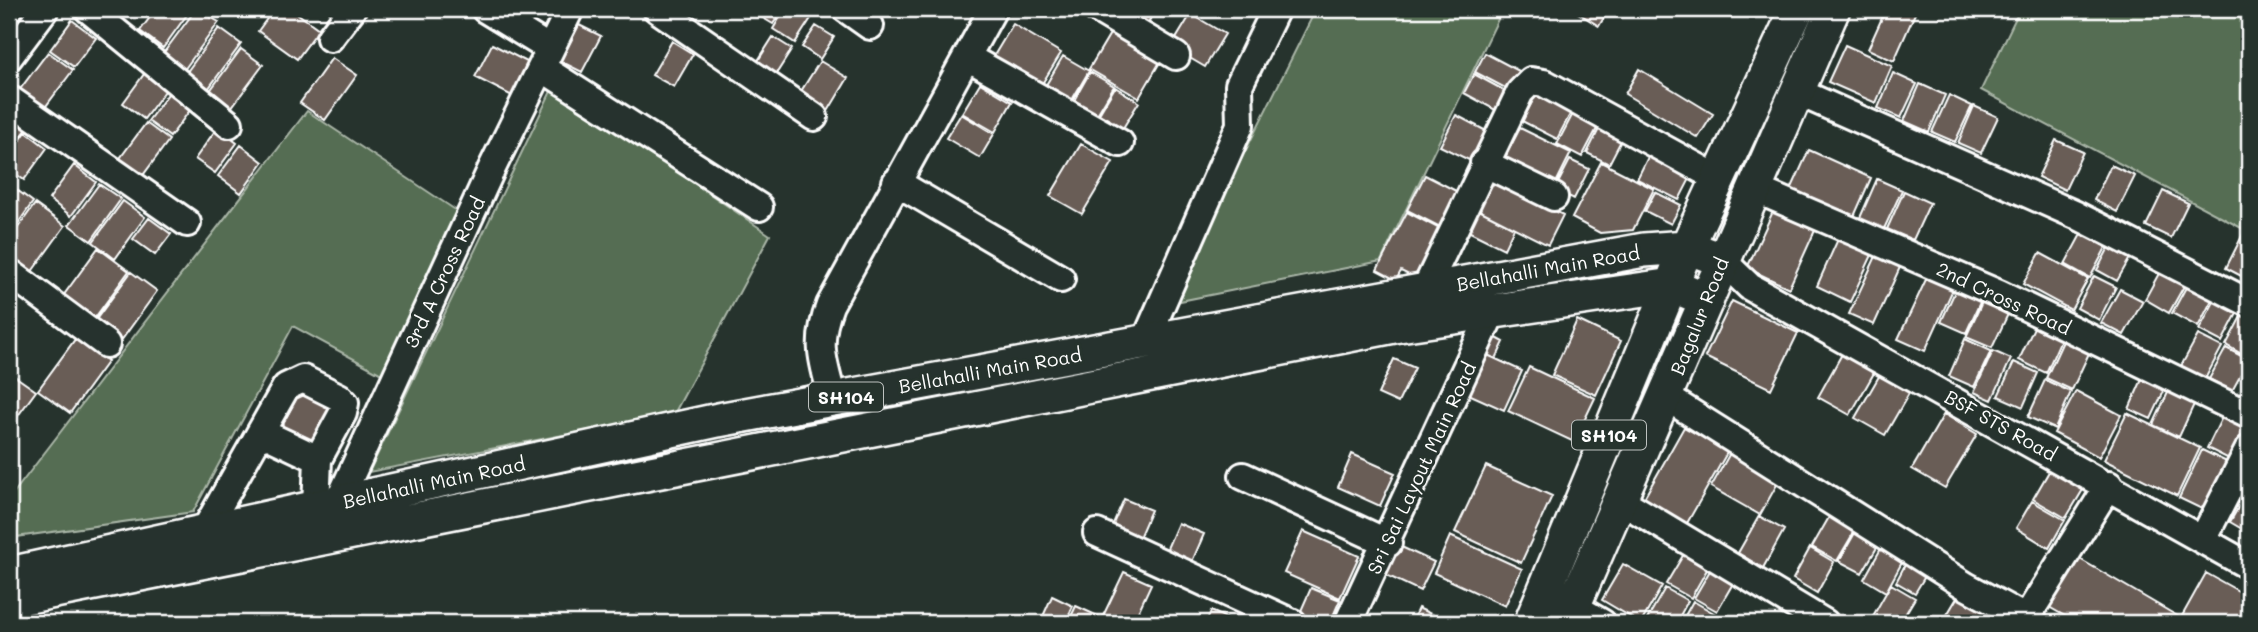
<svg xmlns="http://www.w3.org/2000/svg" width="2258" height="632" font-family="Mali,sans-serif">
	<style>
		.green { fill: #556d52; stroke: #aab6a8; stroke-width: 2 }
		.building { fill: #695d57; stroke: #fff; stroke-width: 2 }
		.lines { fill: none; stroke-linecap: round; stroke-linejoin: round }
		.minor-casing { stroke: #fff; stroke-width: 32 }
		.major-casing { stroke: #fff; stroke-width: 38 }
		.minor { stroke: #26332d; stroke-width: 26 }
		.major { stroke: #26332d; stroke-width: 33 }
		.labels { text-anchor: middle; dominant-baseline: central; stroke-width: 6; stroke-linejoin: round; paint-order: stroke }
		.shield { fill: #26332d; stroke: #bec2c0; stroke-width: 2 }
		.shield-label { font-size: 18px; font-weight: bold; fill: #fff }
		.street-label { font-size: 19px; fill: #fff; stroke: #26332d }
	</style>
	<rect width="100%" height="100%" fill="#26332d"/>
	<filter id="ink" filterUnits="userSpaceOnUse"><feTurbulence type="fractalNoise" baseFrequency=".0143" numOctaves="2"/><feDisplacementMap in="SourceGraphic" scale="14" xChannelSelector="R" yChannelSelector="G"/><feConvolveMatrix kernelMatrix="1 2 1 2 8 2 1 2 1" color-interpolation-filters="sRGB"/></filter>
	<g filter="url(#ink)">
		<path class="green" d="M1316,9H1503L1381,261L1170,303Z
			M2020,9H2249V232L1981,90Z
			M553,87L770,235L674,414L369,472Z
			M307,111L460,213L389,378L293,326L193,512L9,538V499Z"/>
		<path class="building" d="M156,9H191L163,48L140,31Z
			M196,9L219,22L184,70L162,55Z
			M274,9H291L319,29L297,59L258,31Z
			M531,9H561L555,21Z
			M748,9H783L773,24Z
			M785,9H817L795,43L773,29Z
			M1123,9H1156L1143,31L1118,16Z
			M1572,9H1609L1599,26Z
			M1886,9H1917L1894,61L1868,49Z
			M1191,14L1225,34L1205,67L1171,47Z
			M72,20L96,38L74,67L50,50Z
			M1013,24L1061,53L1037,92L989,64Z
			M579,25L601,36L582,72L560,61Z
			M816,26L834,37L820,59L802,47Z
			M219,28L241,44L208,89L186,73Z
			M1111,32L1160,62L1139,98L1089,69Z
			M773,37L792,49L771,82L752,70Z
			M672,41L693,54L674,87L652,75Z
			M492,44L533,65L516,98L475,77Z
			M1845,45L1892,66L1876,103L1828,82Z
			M241,49L263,65L231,108L209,92Z
			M48,52L73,70L43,110L18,92Z
			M1485,53L1521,72L1511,91L1475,72Z
			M1063,56L1089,71L1069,105L1043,90Z
			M332,58L357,75L325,120L300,103Z
			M820,61L848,78L827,113L798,96Z
			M1639,69L1713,114L1698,138L1625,94Z
			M147,70L168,87L144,119L123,103Z
			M1090,72L1114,86L1096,116L1073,102Z
			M1893,73L1917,84L1901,118L1878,108Z
			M1474,74L1509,93L1499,112L1464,93Z
			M980,83L1012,102L995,132L962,113Z
			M1920,84L1945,95L1929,132L1904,121Z
			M1115,87L1139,102L1123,128L1099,114Z
			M1540,87L1575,105L1557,139L1522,121Z
			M171,90L193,106L170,137L148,121Z
			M1949,95L1972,106L1955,142L1932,132Z
			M1577,106L1602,119L1582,157L1557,144Z
			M1974,106L1998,117L1981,153L1958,143Z
			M961,114L994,134L980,158L946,138Z
			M1456,115L1490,133L1475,163L1440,146Z
			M9,118L26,130L9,153Z
			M1604,119L1626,131L1609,164L1587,153Z
			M146,123L169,140L138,182L115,165Z
			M217,128L237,143L215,173L195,159Z
			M1520,128L1571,153L1553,189L1502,163Z
			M26,132L47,148L24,180L9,169V156Z
			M2056,140L2083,152L2065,190L2038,177Z
			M1081,144L1113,162L1082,214L1050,196Z
			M241,145L263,162L241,193L218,176Z
			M1653,147L1695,169L1679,200L1637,179Z
			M1809,150L1871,178L1852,221L1790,192Z
			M1570,160L1589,169L1574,199L1555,189Z
			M1601,162L1654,189L1633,230L1600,233L1572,218Z
			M74,165L96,182L71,216L49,199Z
			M2111,165L2135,176L2117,212L2094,200Z
			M1425,175L1460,193L1442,228L1407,210Z
			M1877,179L1902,190L1883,231L1859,220Z
			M1494,180L1563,215L1548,245L1479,210Z
			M9,184L33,202L9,236Z
			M99,184L121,199L91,241L69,225Z
			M1904,191L1930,203L1913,240L1887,229Z
			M2163,191L2188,203L2171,238L2146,226Z
			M1655,192L1681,205L1671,224L1645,211Z
			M123,201L145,217L115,259L93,242Z
			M35,204L65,226L28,277L9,264V240Z
			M1775,207L1817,226L1789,288L1747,268Z
			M1479,210L1514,228L1504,249L1468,231Z
			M1407,212L1442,230L1417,279L1401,271L1396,280L1377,270Z
			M149,218L171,234L155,255L133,239Z
			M2086,225L2111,238L2090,278L2065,264Z
			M2243,234L2249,237V280L2226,268Z
			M1838,239L1872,255L1850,302L1817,286Z
			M2113,240L2134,251L2117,281L2097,270Z
			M98,248L129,271L94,319L63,296Z
			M2040,253L2088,279L2071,310L2023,284Z
			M1877,254L1901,265L1874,325L1849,314Z
			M2164,264L2189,277L2169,313L2145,299Z
			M131,272L157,291L118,345L92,325Z
			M1928,275L1954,287L1925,351L1898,339Z
			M2094,276L2116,287L2099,320L2077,308Z
			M2191,278L2216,292L2198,327L2172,313Z
			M1957,287L1982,298L1966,333L1941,322Z
			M2120,289L2143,301L2124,335L2101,323Z
			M2218,294L2241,306L2222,342L2199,330Z
			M1983,300L2009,312L1992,348L1966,337Z
			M1732,301L1798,333L1771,389L1705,357Z
			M2246,307L2249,309V358L2226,345Z
			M1577,320L1621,341L1596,395L1552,375Z
			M2035,325L2062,337L2046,373L2019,360Z
			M1491,335L1504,342L1496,359L1483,353Z
			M2198,335L2222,347L2205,379L2181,366Z
			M76,338L108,361L70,413L38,390Z
			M1965,339L1991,351L1974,387L1949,376Z
			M2064,339L2090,351L2072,390L2046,378Z
			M2226,348L2249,360L2232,391L2209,379Z
			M1993,351L2011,359L1992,400L1974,392Z
			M1483,353L1522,371L1504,410L1464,392Z
			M1842,354L1874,373L1850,415L1818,397Z
			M1394,359L1415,368L1398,403L1378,394Z
			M2014,362L2038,373L2023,407L1998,396Z
			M1529,367L1595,398L1574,442L1508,411Z
			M1882,371L1912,388L1885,435L1855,418Z
			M9,372L36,391L9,428Z
			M2143,377L2166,387L2151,419L2129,409Z
			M2045,380L2071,392L2055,429L2028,417Z
			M304,384L338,403L314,447L280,429Z
			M2170,388L2196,400L2179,437L2153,425Z
			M2076,391L2121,415L2099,457L2054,433Z
			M2127,413L2200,448L2177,496L2104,460Z
			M1944,414L1977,434L1945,488L1912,469Z
			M2223,415L2249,428L2233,461L2207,448Z
			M1684,427L1728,451L1686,525L1643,500Z
			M2202,450L2233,465L2210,513L2179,498Z
			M1730,453L1779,481L1760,515L1711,487Z
			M1352,454L1395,473L1380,506L1338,487Z
			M1486,466L1552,496L1521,563L1455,532Z
			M2051,468L2084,488L2066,518L2033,499Z
			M2249,489V533L2230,522Z
			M1124,499L1151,510L1135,547L1108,535Z
			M2032,501L2065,520L2049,548L2016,528Z
			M1832,512L1857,527L1837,561L1812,547Z
			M1759,516L1784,530L1763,568L1738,553Z
			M1178,523L1204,534L1188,571L1162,560Z
			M1303,531L1359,556L1340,598L1284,573Z
			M1856,531L1879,544L1862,573L1839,561Z
			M1450,536L1522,569L1505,606L1434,573Z
			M1397,545L1434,562L1420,591L1384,574Z
			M1883,545L1905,557L1886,592L1864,579Z
			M1810,548L1834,562L1817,593L1793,579Z
			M1685,552L1709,566L1691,598L1666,584Z
			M2078,558L2179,617L2175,623H2077L2049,607Z
			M1907,561L1927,573L1915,593L1896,582Z
			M1623,564L1662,586L1641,623L1602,600Z
			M1712,567L1735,580L1717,611L1694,598Z
			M1124,572L1151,584L1133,623H1118L1103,616Z
			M2206,573L2249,597V623H2195L2182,616Z
			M1891,584L1915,598L1900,623H1869Z
			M1311,588L1340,600L1330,623L1296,622Z
			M1665,588L1688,601L1676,623H1650L1646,621Z
			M1963,588L2009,616L2005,623H1942Z
			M1052,596L1073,606L1065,623H1040Z
			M1693,601L1731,623H1681Z
			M1076,606L1100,617L1097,623H1068Z
			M1418,608L1450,623H1411Z
			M1211,611L1237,623H1206Z"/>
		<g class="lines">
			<defs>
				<path id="minor" d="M88,9L229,124
					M485,9L550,49
					M657,9L814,117
					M846,9L870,26
					M1097,9L1176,56
					M330,38L352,9
					M9,57L45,9
					M967,57L1120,143
					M542,68L759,207
					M1798,92L2076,215L2249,303
					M9,99L187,223
					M1484,163L1554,197
					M896,182L1061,279
					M1755,189L1999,294L2249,415
					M1722,260L1750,287L2249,566
					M9,272L106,344
					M1425,290L1520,92L1531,81L1544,83L1719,179
					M1145,342L1240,125L1239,85L1276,9
					M1666,397L1966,586L2034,623
					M833,399C823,361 815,344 830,305L993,9
					M261,432L318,459
					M1243,476L1388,543
					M1620,500L1825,623
					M333,514L492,168L570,9
					M204,532L286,387L303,379L339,397L345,403L343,413L318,459L316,507
					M1097,533L1293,623
					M2203,539L2249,449
					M1573,606L1602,623
					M1348,623L1492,312
					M2023,623L2109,485"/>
				<path id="major" d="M9,574L718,420L1644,250L1687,247L1722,260
					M9,600L1399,325L1672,285L1707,300
					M1531,623L1687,247L1797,9
					M1566,623L1833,9"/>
			</defs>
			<use href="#minor" class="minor-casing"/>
			<use href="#major" class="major-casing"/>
			<use href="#minor" class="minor"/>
			<use href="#major" class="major"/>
		</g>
	</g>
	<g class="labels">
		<g class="shield">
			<rect x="809" y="382.5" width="74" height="29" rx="5"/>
			<rect x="1572" y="420.5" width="74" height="29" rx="5"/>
		</g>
		<g class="shield-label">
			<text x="846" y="397">SH104</text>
			<text x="1609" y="435">SH104</text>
		</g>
		<g class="street-label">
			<text transform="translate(1548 268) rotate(-10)">Bellahalli Main Road</text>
			<text transform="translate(444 272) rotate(-65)">3rd A Cross Road</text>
			<text transform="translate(2004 298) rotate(25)">2nd Cross Road</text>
			<text transform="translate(1699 316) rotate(-68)">Bagalur Road</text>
			<text transform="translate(990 370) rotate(-10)">Bellahalli Main Road</text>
			<text transform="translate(2001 425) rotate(29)">BSF STS Road</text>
			<text transform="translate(1421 468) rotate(-65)">Sri Sai Layout Main Road</text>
			<text transform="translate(434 482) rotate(-12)">Bellahalli Main Road</text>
		</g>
	</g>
	<rect width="2258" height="632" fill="none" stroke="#26332d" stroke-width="35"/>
	<rect x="18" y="18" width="2223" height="597" fill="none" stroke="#fff" stroke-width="2.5" filter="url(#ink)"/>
</svg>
